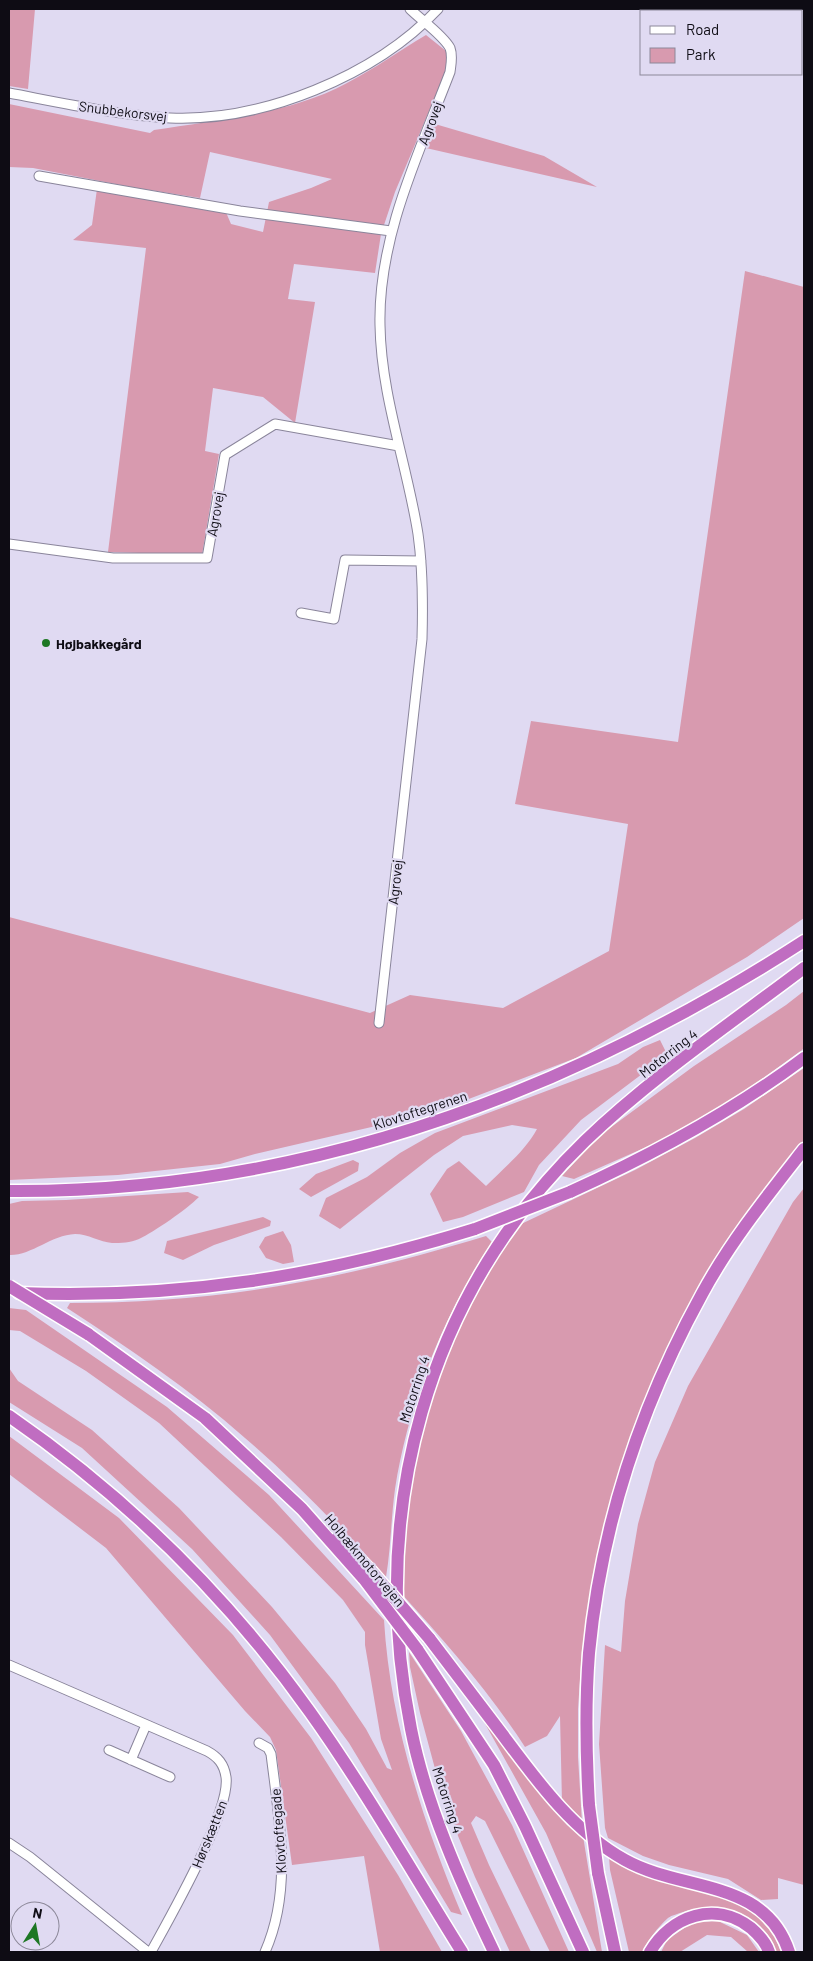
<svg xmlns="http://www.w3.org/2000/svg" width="813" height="1961" font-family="Barlow,sans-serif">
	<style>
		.green { fill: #d89aaf }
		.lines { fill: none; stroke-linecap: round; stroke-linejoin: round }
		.minor-casing { stroke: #8a859b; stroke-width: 11 }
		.highway-casing { stroke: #fff; stroke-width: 15 }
		.minor { stroke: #fff; stroke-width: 9 }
		.highway { stroke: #c06dc1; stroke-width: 12 }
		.highway-bridge-casing { stroke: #fff; stroke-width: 15; stroke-linecap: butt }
		.highway-bridge { stroke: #c06dc1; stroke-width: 12 }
		.poi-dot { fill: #1d7724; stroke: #e0daf2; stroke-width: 2 }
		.labels { text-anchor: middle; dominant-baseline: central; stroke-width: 4.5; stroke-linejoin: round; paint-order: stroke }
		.street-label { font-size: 14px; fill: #0e0c14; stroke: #e0daf2 }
		.poi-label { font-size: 14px; font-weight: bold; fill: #0e0c14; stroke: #e0daf2; text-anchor: start }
	</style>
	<rect width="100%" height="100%" fill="#e0daf2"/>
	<path class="green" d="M9,9H35L28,89L9,86Z
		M426,35L446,51V71L395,192L381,234L375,273L294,264L288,299L315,302L295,423L263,397L213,388L205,451L219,454L202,555L108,552L146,248L73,240L92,225L97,189L225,210L231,224L263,232L269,202L311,188L332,179L210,152L200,198L131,187L33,168L9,167V104L150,133L154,130C217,120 290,114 347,83C374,69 399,51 426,35Z
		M435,124L544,156L597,187L426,148Z
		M745,271L804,287V918L747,957L576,1058L432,1113L255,1154L220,1164L118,1175L9,1180V917L370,1013L410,995L503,1008L609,951L628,824L515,804L531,721L678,742Z
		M804,991V1048L802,1050L737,1097L669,1137L574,1179L562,1176L599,1136L694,1066L786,1005Z
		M660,1040L666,1052L654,1065L581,1120L539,1165L524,1192L463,1217L443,1222L430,1194L447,1169L459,1161L486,1186C504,1168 525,1151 537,1129L512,1125L463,1136L434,1155L340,1229L319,1216L326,1198L367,1177L400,1153L435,1133L618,1064L643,1047Z
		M804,1068V1142L793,1155L662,1362L627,1450L610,1506L582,1650L578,1709V1757L582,1822L562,1802L560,1716L547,1736L525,1747C488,1690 445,1642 400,1592L404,1524L422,1426L451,1343L487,1273L519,1225L635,1170L695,1138L744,1109Z
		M353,1160L359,1163L358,1171L311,1197L299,1189L316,1174Z
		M804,1188V1885L778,1878V1899L761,1900L728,1879L669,1865L643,1856L608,1838L605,1828L599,1744L605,1645L621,1652L625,1601L638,1524L655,1462L688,1386L793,1202Z
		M188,1192L199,1197C187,1209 154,1232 139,1239C130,1243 121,1243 112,1243C100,1242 88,1234 75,1234C51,1235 31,1256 9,1255V1204L22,1201L66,1200Z
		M263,1217L271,1221L270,1226L214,1245L183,1260L164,1253L167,1241Z
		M283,1231L291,1245L294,1262L283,1264L266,1258L259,1247L265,1237Z
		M486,1236L492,1242C443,1316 409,1401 395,1489C391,1518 391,1548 386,1577C340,1529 295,1481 245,1438C190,1389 128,1348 67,1308L70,1303C147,1303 225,1297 301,1282C364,1271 426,1254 486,1236Z
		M9,1308L26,1310L167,1407L269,1495L384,1620C390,1722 423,1822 462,1915L451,1912L349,1743L270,1635L192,1549L82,1448L9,1402V1368L18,1381L92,1430L179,1508L272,1607L335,1683L366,1729L387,1768L392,1770L381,1739L365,1645V1632L343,1600L281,1537L159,1423L86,1371L20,1331L9,1330Z
		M9,1436L119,1518L233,1635L311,1738L398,1875L442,1952H380L364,1856L292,1865L276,1750L270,1737L245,1711L106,1548L9,1474Z
		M409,1652L461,1731L512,1825L569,1952H550L485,1821L476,1816L471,1823L489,1865L531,1952H510L475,1877L444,1802L420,1713L410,1667Z
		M483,1720L567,1825L583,1836L602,1952H597L546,1833Z
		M609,1857L745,1905L771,1927L781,1952H776C767,1915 715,1900 683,1912C678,1914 672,1915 668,1918C658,1927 648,1940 642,1952H629L610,1870Z
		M718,1921L747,1935L759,1952H748L731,1937L707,1935L680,1952H661L667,1940L693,1922Z"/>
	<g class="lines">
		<defs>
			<path id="minor" d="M9,93C62,103 116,115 170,118C262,122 375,76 438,9
				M39,176L240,211L391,231
				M9,544L113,558H207L225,455L275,424L399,446
				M301,613L334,619L345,560L421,561
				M379,1023L422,639C423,604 423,569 418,534C407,464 381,396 380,325C378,237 419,153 450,72C451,64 453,56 450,48C443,35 421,20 410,9
				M9,1665L207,1751C218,1757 224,1764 226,1777C231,1811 169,1919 151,1952
				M259,1743L268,1748L271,1754C279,1820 293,1889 265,1952
				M109,1750L170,1777
				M131,1760L146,1725
				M9,1843L30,1857L148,1952"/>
			<path id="highway" d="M9,1191C298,1193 563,1097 804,941
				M570,1192C652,1155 732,1112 804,1058
				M19,1293C180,1299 321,1277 475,1229
				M88,1334L205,1418L302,1509L364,1579
				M9,1416C125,1496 228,1597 310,1712C365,1789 412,1872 462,1952
				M338,1537L371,1571
				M429,1638C453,1670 478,1702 502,1734C537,1781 573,1831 625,1860C682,1892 765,1878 789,1952
				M417,1649L494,1765L525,1826L583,1952
				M589,1805C586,1754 585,1704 589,1653C601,1527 641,1405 702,1294C730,1242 768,1195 804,1149
				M598,1873L615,1952
				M494,1952C461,1883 426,1805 411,1729C368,1513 424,1297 585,1141C652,1077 730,1024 804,968
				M650,1952C671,1916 715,1900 751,1928C759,1935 766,1942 769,1952"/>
		</defs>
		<use href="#minor" class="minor-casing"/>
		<use href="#highway" class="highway-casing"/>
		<use href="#minor" class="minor"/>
		<use href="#highway" class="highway"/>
		<defs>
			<path id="highway-bridge" d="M475,1229L570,1192
				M9,1286L88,1334
				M371,1571L429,1638
				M364,1579L417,1649
				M589,1805L598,1873"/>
		</defs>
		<use href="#highway-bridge" class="highway-bridge-casing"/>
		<use href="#highway-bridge" class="highway-bridge"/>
	</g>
	<circle class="poi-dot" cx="46" cy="643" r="5"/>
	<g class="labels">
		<g class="street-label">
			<text transform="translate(123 111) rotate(7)">Snubbekorsvej</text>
			<text transform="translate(430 123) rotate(-69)">Agrovej</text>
			<text transform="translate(215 514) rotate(-80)">Agrovej</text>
			<text transform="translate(395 882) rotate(-84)">Agrovej</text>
			<text transform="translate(668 1053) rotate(-38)">Motorring 4</text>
			<text transform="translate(420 1110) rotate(-18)">Klovtoftegrenen</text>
			<text transform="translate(414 1389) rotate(-72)">Motorring 4</text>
			<text transform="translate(365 1560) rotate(50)">Holbækmotorvejen</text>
			<text transform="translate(448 1800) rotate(72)">Motorring 4</text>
			<text transform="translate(278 1831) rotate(-94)">Klovtoftegade</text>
			<text transform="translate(209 1834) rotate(-68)">Hørskætten</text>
		</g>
		<g class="poi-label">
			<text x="56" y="643">Højbakkegård</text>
		</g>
	</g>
	<rect width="813" height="1961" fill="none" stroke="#0e0c14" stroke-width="20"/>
	<rect x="640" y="10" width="162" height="65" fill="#e0daf2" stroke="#8c8899"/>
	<rect x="650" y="26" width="25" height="8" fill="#ffffff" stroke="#8c8899"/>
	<text x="686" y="35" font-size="15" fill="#0e0c14">Road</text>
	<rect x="650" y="48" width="25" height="15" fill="#d89aaf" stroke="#8c8899"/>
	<text x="686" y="60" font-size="15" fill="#0e0c14">Park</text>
	<g transform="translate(35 1926) rotate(11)"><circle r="24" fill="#e0daf2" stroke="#8c8899"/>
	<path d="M0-4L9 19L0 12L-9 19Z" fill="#1d7724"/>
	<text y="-8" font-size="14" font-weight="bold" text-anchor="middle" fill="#0e0c14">N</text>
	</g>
</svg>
